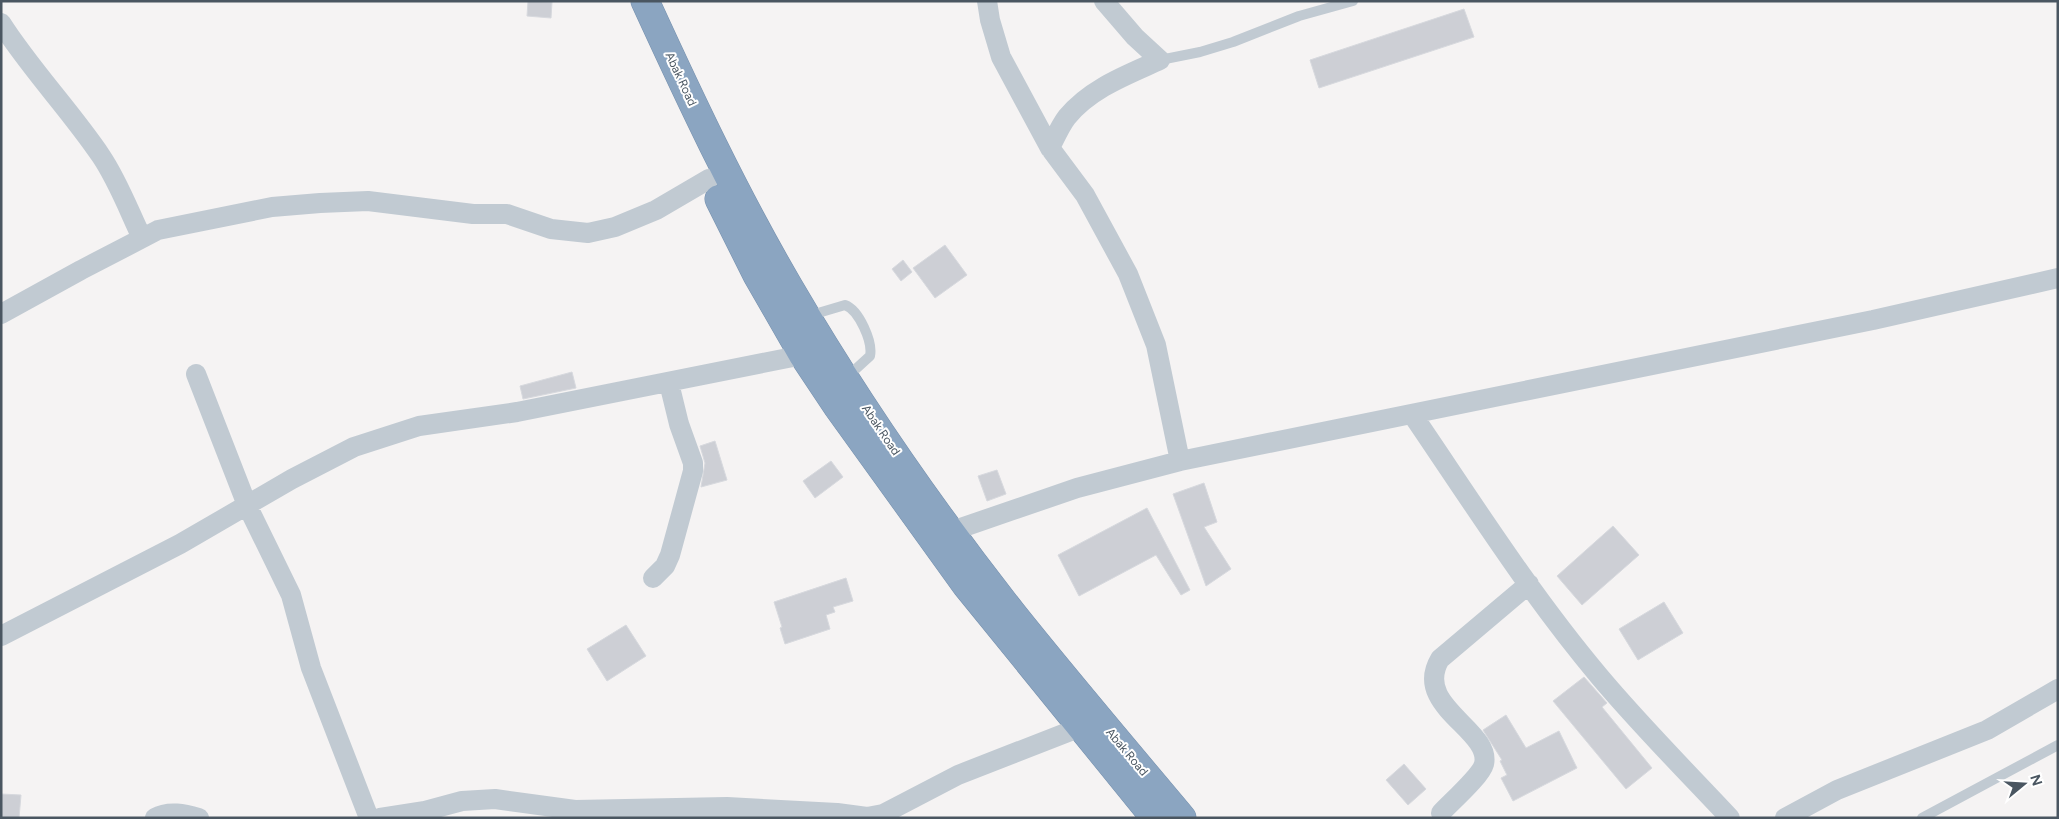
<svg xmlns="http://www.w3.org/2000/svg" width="2059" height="819" font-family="Figtree,sans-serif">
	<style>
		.building { fill: #cdcfd5; stroke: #d7d9de }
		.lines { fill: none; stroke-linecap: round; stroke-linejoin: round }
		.highway-casing { stroke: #7690ad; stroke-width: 29 }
		.lane { stroke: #c1cad2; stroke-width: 10 }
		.street { stroke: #c1cad2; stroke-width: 20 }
		.highway { stroke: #8ba5c1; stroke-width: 28 }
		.labels { text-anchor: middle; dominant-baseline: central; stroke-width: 4; stroke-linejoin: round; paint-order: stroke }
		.street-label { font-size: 12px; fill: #4a5661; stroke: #fff }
	</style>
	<rect width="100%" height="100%" fill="#f5f3f3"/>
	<path class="building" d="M528,1L552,2L551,18L527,16Z
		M1464,9L1474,37L1319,88L1310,60Z
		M945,245L967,275L935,298L913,268Z
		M903,260L912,272L901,281L892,269Z
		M572,372L576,388L523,399L520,386Z
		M715,441L727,480L701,487L705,463L700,446Z
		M831,461L843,477L815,498L803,481Z
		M997,470L1006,494L987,501L978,476Z
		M1204,483L1217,522L1204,527L1231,569L1206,586L1173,494Z
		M1147,508L1190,590L1181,595L1156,555L1079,596L1058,555Z
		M1613,526L1639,555L1582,605L1557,576Z
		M846,578L853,601L833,607L835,612L826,615L830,629L785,644L780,628L782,627L774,602Z
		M1664,602L1683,633L1638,660L1619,629Z
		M626,625L646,656L607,681L587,649Z
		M1584,677L1607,703L1602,707L1652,768L1626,789L1553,701Z
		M1506,715L1526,748L1559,731L1577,768L1513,801L1501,778L1507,775L1500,761L1502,760L1483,730Z
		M1404,764L1426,789L1408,805L1386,780Z
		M1,794L21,795L19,818H1Z"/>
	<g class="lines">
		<defs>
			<path id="highway" d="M645,1C690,99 735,195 789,287C855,400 931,510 1012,613C1067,682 1125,750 1182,818
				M719,199L757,275L803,355L837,406L966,585L1155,818"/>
		</defs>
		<use href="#highway" class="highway-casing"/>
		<path class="lane" d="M1160,60L1200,52L1233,42L1299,16L1353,1
			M808,316L845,305C859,310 873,342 870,356L847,377
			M1922,818L2058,745"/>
		<path class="street" d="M987,1L990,20L1001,57L1050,148L1085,195L1128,274L1156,345L1180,461
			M1,23C31,70 70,110 101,156C118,181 129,211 142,238
			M1050,148C1055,138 1060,126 1067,117C1091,88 1127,75 1160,60L1135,37L1104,1
			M1,314L81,270L158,230L272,207L320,203L368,201L473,214H507L551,229L588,233L615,227L656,210L709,179
			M196,374L247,505L291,595L311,668L369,818
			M1412,414C1472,502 1530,594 1599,676C1640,725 1686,771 1730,818
			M952,531L1077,488L1180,461L1873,320L2058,278
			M653,578L665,566L670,555L693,471V463L679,424L669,383
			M1,636L180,544L292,479L354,447L419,426L517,412L803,355
			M1441,813C1450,803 1481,776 1484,764C1492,730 1412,706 1440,659L1529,584
			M155,818C169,810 185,814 199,818
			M380,818L425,811L462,801L495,799L575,810L727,807L837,813L867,817L883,814L958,775L1081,727
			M1785,818L1837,790L1987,730L2058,689"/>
		<use href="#highway" class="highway"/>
	</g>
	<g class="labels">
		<g class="street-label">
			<text transform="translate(681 79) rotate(65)">Abak Road</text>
			<text transform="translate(881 430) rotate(56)">Abak Road</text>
			<text transform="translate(1127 752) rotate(50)">Abak Road</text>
		</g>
	</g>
	<rect width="2059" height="819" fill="none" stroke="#4a5661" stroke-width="5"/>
	<g transform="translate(2024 784) rotate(72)" stroke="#ffffff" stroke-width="4" paint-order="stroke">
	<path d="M0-4L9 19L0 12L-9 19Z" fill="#4a5661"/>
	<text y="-8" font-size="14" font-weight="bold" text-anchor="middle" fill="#4a5661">N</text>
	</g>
</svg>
